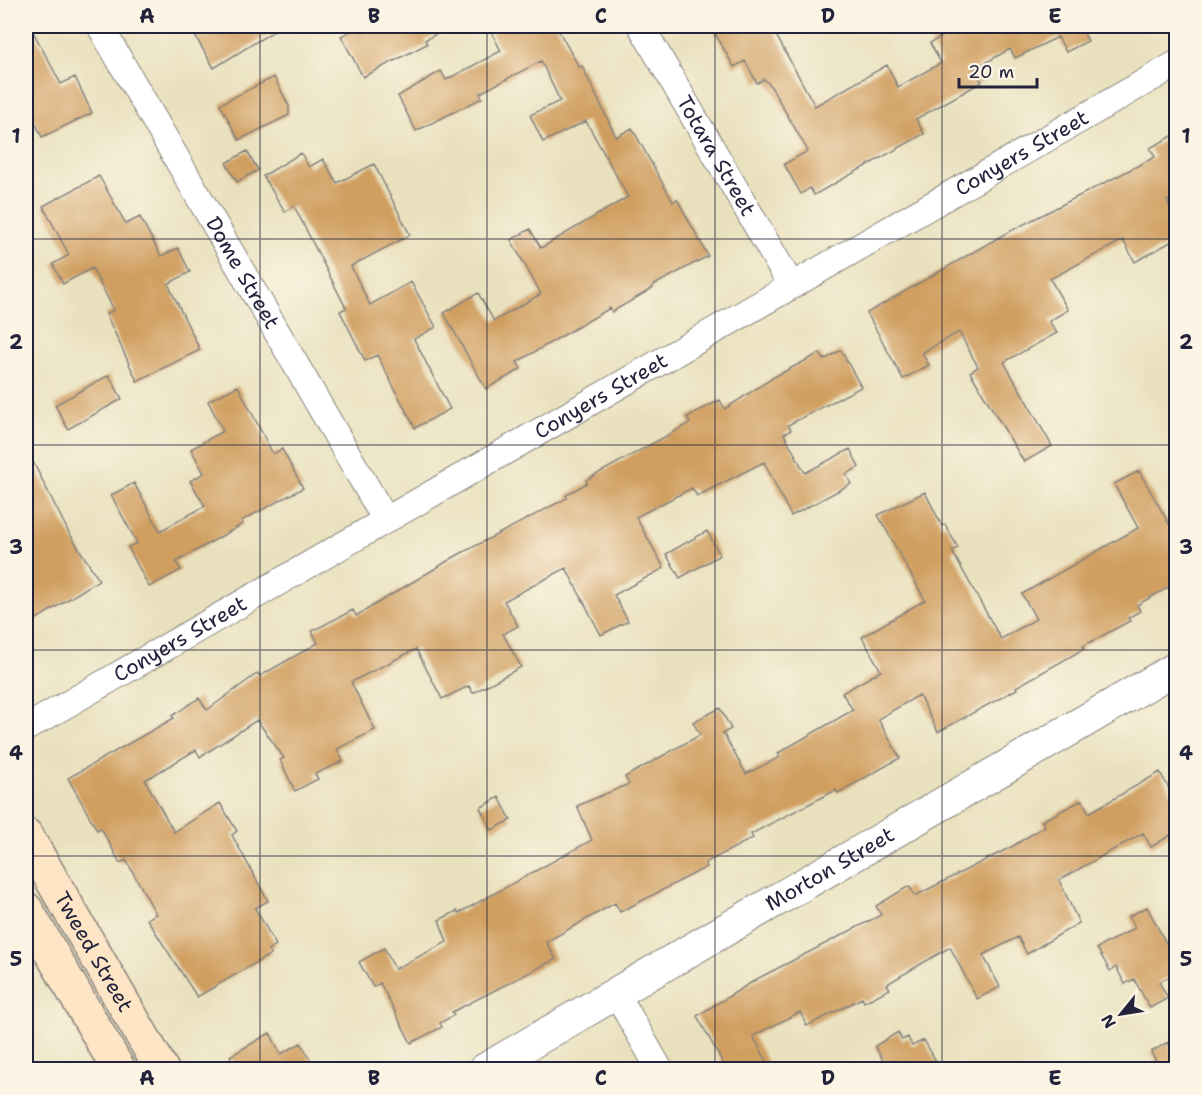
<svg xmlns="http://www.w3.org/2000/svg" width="1202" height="1095" font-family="'Shantell Sans',sans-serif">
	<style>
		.building { fill: #d09f60 }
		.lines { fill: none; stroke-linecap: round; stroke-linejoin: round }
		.minor-casing { stroke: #86827c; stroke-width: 28 }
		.tertiary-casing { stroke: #86827c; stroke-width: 34 }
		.secondary-casing { stroke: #86827c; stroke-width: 36 }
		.minor { stroke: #fff; stroke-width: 26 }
		.tertiary { stroke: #fff; stroke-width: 32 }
		.secondary { stroke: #fee5c5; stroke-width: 33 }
		.grid { fill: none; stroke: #22223b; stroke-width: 1.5; stroke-opacity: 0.55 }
		.labels { text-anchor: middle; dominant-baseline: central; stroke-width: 4.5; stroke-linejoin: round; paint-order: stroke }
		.street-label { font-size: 21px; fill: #22223b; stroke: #fcf5e5 }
		.neatline { fill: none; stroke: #22223b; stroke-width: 2 }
		.grid-label { font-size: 20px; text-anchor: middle; font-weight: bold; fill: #22223b }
	</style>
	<rect width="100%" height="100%" fill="#fcf5e5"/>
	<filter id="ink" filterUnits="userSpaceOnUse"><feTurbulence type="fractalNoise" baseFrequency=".0167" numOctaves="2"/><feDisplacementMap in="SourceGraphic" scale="12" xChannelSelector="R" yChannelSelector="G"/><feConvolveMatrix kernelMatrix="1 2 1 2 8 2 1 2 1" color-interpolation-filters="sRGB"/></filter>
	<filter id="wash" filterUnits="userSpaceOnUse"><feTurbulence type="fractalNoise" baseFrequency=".008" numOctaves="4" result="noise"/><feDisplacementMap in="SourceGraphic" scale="24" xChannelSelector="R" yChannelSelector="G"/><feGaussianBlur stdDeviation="1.35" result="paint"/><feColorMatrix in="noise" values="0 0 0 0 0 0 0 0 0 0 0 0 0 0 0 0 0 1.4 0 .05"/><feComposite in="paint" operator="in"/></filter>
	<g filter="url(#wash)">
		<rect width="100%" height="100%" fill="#e9e1be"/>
		<g id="blocks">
			<path class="building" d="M26,26H30L61,84L75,77L92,113L42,137L26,103Z
				M212,26H282L214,68L195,36Z
				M361,26H451L425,40L427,44L363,77L341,36Z
				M488,26H556L579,67L582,66L616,137L632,128L673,202L677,199L708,256L652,286L653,288L612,312L610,308L517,362L521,369L486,389L444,313L478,293L494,321L541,294L511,240L530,229L541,248L628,197L586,121L543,142L530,115L560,101L541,61L480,93L482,98L416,131L398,96L441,71L446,80L501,51Z
				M711,26H771L815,106L887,65L898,87L941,63L930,43L961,26H1080L1088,41L1066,52L1058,37L1015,58L1010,49L974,69L982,82L916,119L924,134L814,195L810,188L801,194L784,164L808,151L770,85L764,79L757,83L745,61L734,67Z
				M274,77L289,106V115L239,140L220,104Z
				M1176,134V195L1167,201L1176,219V239L1135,262L1123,240L1050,279L1068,310L1049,321L1057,333L1004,362L1052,446L1024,462L970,372L978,367L959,332L922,353L929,365L903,379L867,313L1003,235L1155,157L1150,148Z
				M247,151L258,170L237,182L226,163Z
				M301,153L309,167L323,159L337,183L374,164L410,235L351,266L370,305L411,282L436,327L414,339L450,409L415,428L377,355L365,361L340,311L346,308L294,206L285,212L263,176Z
				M99,176L126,224L140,217L161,256L178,248L190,272L168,284L200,350L137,381L106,314L114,310L92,268L63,284L53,264L69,255L43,206Z
				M841,350L861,387L788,425L791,430L784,434L805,473L850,449L859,467L846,474L851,484L791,516L764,462L697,496L692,488L636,517L664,568L614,595L628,621L601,635L566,568L504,601L518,626L503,634L521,667L473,693L469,686L442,699L416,649L351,682L375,730L337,749L343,761L315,774L318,779L295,791L280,760L284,758L257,720L200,757L196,750L145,780L174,832L220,803L237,831L232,835L268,901L255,908L276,945L268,950L271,954L197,997L147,919L156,914L126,860L120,863L101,828L97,830L68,778L174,718L172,716L199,698L207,710L258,673L260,676L318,643L312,631L353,610L356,616L456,556L567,498L566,495L587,483L586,480L690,423L687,417L720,400L725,409L774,377L820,353L824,360Z
				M109,375L122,399L68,429L55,405Z
				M238,386L273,454L282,449L303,488L241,521L243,524L176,562L181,570L149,587L128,547L137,543L111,495L134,483L160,531L205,506L190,481L204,473L191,449L223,431L208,401Z
				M26,448L69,533L99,580L26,626Z
				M1139,471L1176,536V583L1137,605L1140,611L1128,618L1130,621L1083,646L1084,649L1016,687L1017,689L938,732L919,695L878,719L900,758L838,793L836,790L751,834L753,838L705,863L707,867L620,912L615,903L546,942L556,959L452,1012L454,1015L440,1023L442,1027L411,1043L380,983L373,987L359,962L384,948L395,969L447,942L439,920L457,911L459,913L592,840L577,806L629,784L625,777L700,735L693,722L720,708L731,729L723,733L746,774L780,757L778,753L853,710L842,693L881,671L862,637L925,600L878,515L925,492L942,526L945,524L958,548L952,551L1001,639L1036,619L1022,594L1138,528L1114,484Z
				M707,531L720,555L680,578L666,554Z
				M1160,772L1176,802V832L1151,847L1143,833L1059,880L1079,923L1027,954L1018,937L983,955L1000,987L977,999L950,947L887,984L890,989L864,1002L862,998L807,1026L800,1012L753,1036L772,1070H727L697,1016L757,979L881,915L876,906L909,886L915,896L1013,846L1045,826L1042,821L1082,800L1089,813Z
				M499,797L511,820L492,830L480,808Z
				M1147,907L1176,962L1170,965L1175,974L1159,982L1168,998L1150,1008L1134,979L1125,984L1116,967L1110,971L1097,948L1135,928L1129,916Z
				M898,1032L902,1040L908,1037L912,1046L924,1040L941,1070H888L875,1046Z
				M270,1033L281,1054L301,1043L316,1070H238L230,1056Z
				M1168,1042L1176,1062L1161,1070L1151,1052Z"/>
		</g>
	</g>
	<g filter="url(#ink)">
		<use href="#blocks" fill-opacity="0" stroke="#86827c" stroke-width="1.5"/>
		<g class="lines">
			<defs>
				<g id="minor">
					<path id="s1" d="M100,26L385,519"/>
					<path id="s2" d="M641,26L791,285"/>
					<path id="s3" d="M26,728L1176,64"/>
					<path d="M616,993L660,1070"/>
				</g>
				<g id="tertiary">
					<path id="s4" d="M484,1070L1176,668"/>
				</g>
				<g id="secondary">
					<path id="s5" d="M26,835L162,1070"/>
					<path d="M26,909L119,1070"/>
				</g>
			</defs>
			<use href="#minor" class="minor-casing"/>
			<use href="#tertiary" class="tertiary-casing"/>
			<use href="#secondary" class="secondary-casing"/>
			<use href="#minor" class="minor"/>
			<use href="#tertiary" class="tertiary"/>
			<use href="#secondary" class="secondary"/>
		</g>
	</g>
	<path class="grid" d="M260,26V1070M487,26V1070M715,26V1070M942,26V1070M26,239H1176M26,445H1176M26,650H1176M26,856H1176"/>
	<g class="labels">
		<g class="street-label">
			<text stroke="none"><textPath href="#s3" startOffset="1150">Conyers Street</textPath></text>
			<text stroke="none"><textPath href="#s2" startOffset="150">Totara Street</textPath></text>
			<text stroke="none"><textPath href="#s1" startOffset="285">Dome Street</textPath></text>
			<text stroke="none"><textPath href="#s3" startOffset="664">Conyers Street</textPath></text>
			<text stroke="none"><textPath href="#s3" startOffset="178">Conyers Street</textPath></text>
			<text stroke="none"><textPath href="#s4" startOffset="400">Morton Street</textPath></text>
			<text stroke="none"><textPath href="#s5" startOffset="135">Tweed Street</textPath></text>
		</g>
	</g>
	<rect width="1202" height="1095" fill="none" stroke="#fcf5e5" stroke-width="66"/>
	<g transform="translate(1121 1014) rotate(240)" stroke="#fcf5e5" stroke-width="4.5" paint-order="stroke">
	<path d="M0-4.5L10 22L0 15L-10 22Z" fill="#22223b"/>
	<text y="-9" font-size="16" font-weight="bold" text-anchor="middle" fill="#22223b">N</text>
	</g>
	<path d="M959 78v9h78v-9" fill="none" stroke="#22223b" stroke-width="3"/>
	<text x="968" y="78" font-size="18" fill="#22223b" stroke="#fcf5e5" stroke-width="4.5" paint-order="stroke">20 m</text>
	<rect x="33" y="33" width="1136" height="1029" class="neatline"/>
	<g class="grid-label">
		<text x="147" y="23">A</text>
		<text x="374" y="23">B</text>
		<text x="601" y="23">C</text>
		<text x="828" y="23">D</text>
		<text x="1055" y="23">E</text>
		<text x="16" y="143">1</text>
		<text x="1186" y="143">1</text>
		<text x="16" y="349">2</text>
		<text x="1186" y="349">2</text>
		<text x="16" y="554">3</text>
		<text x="1186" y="554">3</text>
		<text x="16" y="760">4</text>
		<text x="1186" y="760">4</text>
		<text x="16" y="966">5</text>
		<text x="1186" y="966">5</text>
		<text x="147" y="1085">A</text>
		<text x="374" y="1085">B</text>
		<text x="601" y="1085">C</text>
		<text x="828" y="1085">D</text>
		<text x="1055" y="1085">E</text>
	</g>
</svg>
